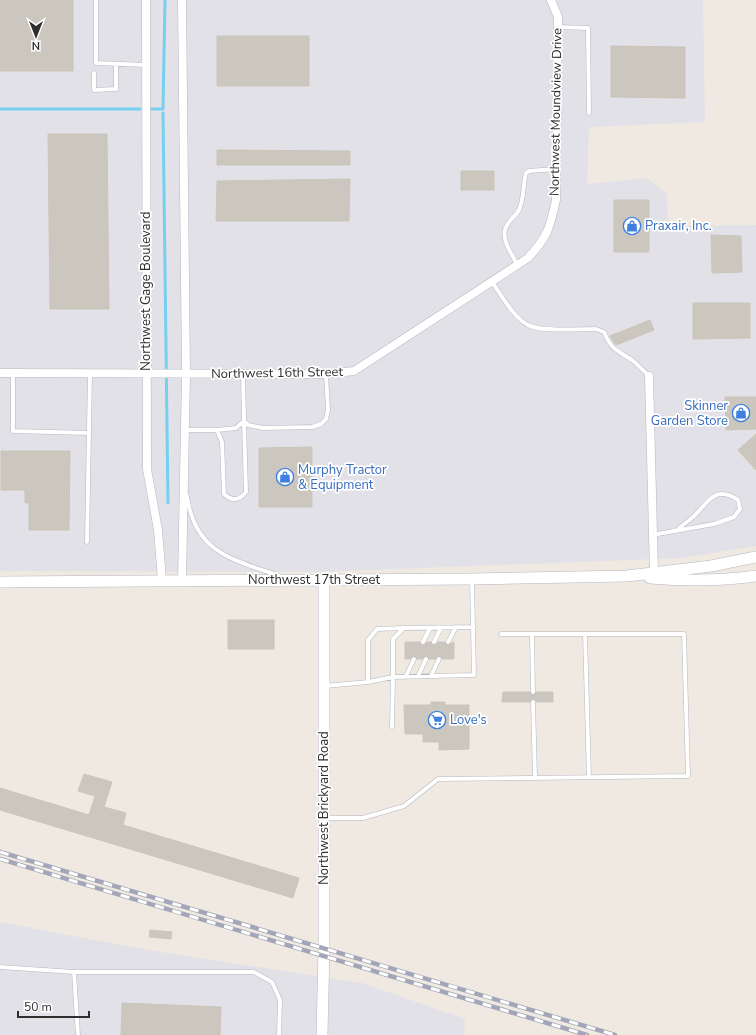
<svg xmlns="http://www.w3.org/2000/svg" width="756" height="1035" font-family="'Nunito Sans',sans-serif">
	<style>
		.industrial { fill: #e3e1e8 }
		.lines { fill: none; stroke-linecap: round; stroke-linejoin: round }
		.stream { stroke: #75cff0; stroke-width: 3 }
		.building { fill: #cbc7bf; stroke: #cbc5ba }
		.lane-casing { stroke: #b4b7c1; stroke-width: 5 }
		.street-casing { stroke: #b4b7c1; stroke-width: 9 }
		.secondary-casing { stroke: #b4b7c1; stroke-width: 12 }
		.lane { stroke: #fff; stroke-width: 4 }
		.street { stroke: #fff; stroke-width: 8 }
		.secondary { stroke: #fff; stroke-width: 11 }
		.rail-casing { stroke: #a3a6b8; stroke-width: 4.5 }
		.rail { stroke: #fff; stroke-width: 3; stroke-dasharray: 9; stroke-linecap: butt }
		.labels { text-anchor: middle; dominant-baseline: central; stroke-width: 3.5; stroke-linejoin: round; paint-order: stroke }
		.street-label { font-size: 13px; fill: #2e2e2e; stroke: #fff }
		.shop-label { font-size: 13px; fill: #366cbe; stroke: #fff; text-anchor: start }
	</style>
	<rect width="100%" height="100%" fill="#efe9e1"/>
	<path class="industrial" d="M0,0H703L705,122L589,127L587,184L647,178L667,194L668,226L756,225V546L683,558L316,572L0,571Z
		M0,922L148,950L362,983L465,1019L464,1035H0Z"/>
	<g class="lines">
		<path class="stream" d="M0,109H140
			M151,109H163L165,0
			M163,113L168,503"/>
	</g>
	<path class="building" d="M0,0H73V71H0Z
		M217,36H309V86H217Z
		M611,46L685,47V98L611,97Z
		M48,134H107L109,309H50Z
		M217,150L350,151V165H217Z
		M461,171H494V190H461Z
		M350,179L349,221H216L217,181Z
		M614,200H649V252H614Z
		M711,235L741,236L742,272L712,273Z
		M693,303H750V338L693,339Z
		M650,320L654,330L616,345L613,341L610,336Z
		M725,397H756V429L726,430Z
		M756,434V470L738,450Z
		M312,447V507H259V448Z
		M1,451H70L69,530H29V503H25V490H1Z
		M228,620H274V649H228Z
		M405,642H420L423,645L427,642H431L434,645L438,642H445L448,645L454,642V659H442L439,656L435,659H429L426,656L422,659H417L414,656L410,659H405Z
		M503,692H530L533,695L536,692H553V702H537L533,699L530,702H502Z
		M431,702H445V705H469V749L439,750V742H423V734H405L404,705H431Z
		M84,774L112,782L104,807L126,813L123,825L299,878L293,898L0,810V788L89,815L95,796L78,791Z
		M150,930L172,932L171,939L149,937Z
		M122,1003L221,1007L220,1035H121Z"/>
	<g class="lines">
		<defs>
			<path id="lane" d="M96,0V63L146,65
				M558,27L588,28L589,113
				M94,73V90L116,89V64
				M517,265C512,253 499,238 507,225C510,219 516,216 519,210C524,199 523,185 526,173L529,171L556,169
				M492,282C502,296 513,317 528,325C539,332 581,329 596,329L604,332C612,351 617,350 632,360C638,365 644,371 649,376
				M13,373V431L89,433
				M243,375L244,421L248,425L263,428L312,427L321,424L326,419L328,410L326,374
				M185,430H217L222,442L224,494C232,501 239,501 246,492L244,421
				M217,430L236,428L244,421
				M187,496C195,553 232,559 279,576
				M652,535L714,524L734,517L740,509L738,500C715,484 708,503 693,517C688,521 683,525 678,529
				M87,542L90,374
				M472,580L474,675L393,677V639L404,628L474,627
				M532,634L533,692
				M585,634L589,777
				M423,642L430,628
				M434,642L441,628
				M448,642L456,627
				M406,676L414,659
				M418,676L426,659
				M431,676L439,659
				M368,682V640L377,629L404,628
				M325,686L368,682L393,677L392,727
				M533,702L535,777
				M325,818H363L404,806L438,779L688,776L684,634H501
				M0,967L74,972
				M78,1035L74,972H254L272,982L280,1000L279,1035"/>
			<path id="street" d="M146,0L147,469L158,530L162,580
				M182,0L186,374L182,581
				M0,373L326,374L354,371L528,258C548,236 550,228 556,200L558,17L551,0
				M649,376L654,573"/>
			<path id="secondary" d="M650,578C686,581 720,581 756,576
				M0,582L472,579L627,576L711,566L756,557
				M322,1035L324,949V580"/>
		</defs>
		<use href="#lane" class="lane-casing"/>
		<use href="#street" class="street-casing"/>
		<use href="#secondary" class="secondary-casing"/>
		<use href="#lane" class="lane"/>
		<use href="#street" class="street"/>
		<use href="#secondary" class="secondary"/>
		<defs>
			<path id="rail" d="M0,852L615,1035
				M0,859L587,1035"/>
		</defs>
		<use href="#rail" class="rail-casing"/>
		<use href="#rail" class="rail"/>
	</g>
	<defs>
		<symbol id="shop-ring" viewBox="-11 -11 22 22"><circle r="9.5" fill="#fff" stroke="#3f7fe0" stroke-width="1.5"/><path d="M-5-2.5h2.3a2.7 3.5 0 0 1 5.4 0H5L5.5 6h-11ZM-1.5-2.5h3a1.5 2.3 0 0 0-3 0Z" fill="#3f7fe0"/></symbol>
		<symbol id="supermarket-ring" viewBox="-11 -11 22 22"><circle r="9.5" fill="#fff" stroke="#3f7fe0" stroke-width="1.5"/><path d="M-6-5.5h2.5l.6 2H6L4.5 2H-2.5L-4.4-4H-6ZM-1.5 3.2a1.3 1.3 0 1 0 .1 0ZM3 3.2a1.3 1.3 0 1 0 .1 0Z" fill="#3f7fe0"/></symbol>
	</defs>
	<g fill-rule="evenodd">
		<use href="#shop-ring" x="622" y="216" width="20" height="20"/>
		<use href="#shop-ring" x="731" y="403" width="20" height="20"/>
		<use href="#shop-ring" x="275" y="467" width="20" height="20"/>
		<use href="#supermarket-ring" x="427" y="710" width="20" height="20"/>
	</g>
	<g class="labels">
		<g class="street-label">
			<text transform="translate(556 112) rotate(-89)">Northwest Moundview Drive</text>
			<text transform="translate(146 291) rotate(-90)">Northwest Gage Boulevard</text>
			<text transform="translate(277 373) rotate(-1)">Northwest 16th Street</text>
			<text x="314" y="580">Northwest 17th Street</text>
			<text transform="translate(324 808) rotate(-90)">Northwest Brickyard Road</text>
		</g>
		<g class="shop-label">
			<text x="645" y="226">Praxair, Inc.</text>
			<text x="728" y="406" text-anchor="end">Skinner<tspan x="728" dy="15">Garden Store</tspan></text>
			<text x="298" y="470">Murphy Tractor<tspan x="298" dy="15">&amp; Equipment</tspan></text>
			<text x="450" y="720">Love's</text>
		</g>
	</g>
	<g transform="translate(36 36) rotate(180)" stroke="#ffffff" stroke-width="3" paint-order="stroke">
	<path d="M0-3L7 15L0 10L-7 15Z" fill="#2e2e2e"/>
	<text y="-6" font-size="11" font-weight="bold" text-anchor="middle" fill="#2e2e2e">N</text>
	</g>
	<path d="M18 1011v6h71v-6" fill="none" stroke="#2e2e2e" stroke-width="2"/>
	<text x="24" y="1011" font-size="12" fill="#2e2e2e" stroke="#ffffff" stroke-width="3" paint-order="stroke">50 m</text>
</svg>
